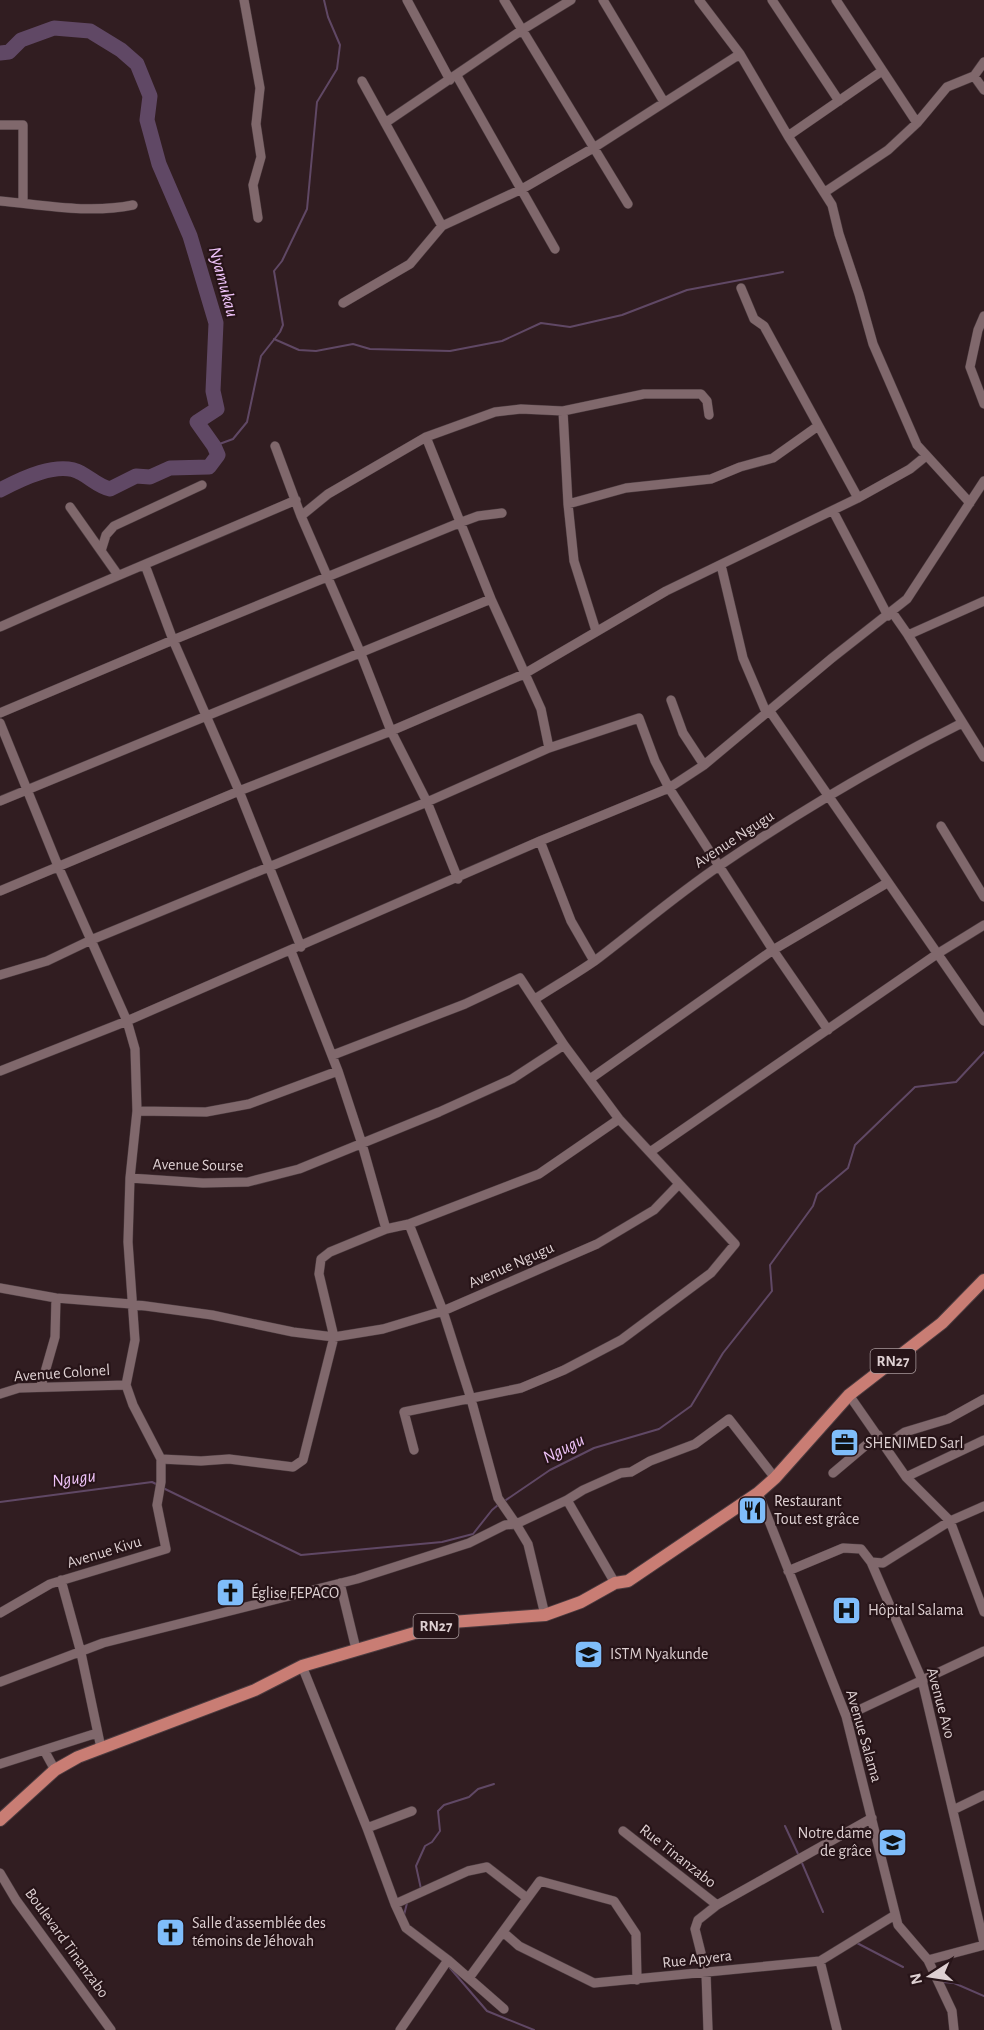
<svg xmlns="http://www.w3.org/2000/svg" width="984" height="2030" font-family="'Alegreya Sans',sans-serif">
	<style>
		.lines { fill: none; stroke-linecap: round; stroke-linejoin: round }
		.stream { stroke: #604865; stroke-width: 2 }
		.river { stroke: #604865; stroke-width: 15 }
		.minor-casing { stroke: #4b3b3f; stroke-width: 10 }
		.major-casing { stroke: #4b3b3f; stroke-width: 14 }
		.minor { stroke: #80686c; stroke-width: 9 }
		.major { stroke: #c97d74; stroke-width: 12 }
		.labels { text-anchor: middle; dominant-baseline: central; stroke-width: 4.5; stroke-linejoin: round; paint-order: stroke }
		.shield { fill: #271418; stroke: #a7989a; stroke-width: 1.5 }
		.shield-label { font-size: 15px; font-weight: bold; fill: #ded0d2 }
		.street-label { font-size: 16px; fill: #ded0d2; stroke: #271418 }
		.poi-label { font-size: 16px; fill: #ded0d2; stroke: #271418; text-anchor: start }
		.water-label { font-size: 18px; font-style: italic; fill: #f0c4fa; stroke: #271418 }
	</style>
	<rect width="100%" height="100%" fill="#311d21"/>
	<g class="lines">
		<path class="stream" d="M274,339L299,350L316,351L353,344L370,349L450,351L502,341L541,323L570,327L622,315L687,290L783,272
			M214,446L233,439L247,422L261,356L280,332L283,325L274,271L282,261L307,209L317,102L337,69L340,45L328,17L324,0
			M163,1488L301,1555L442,1542L473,1534L492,1510L498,1505
			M0,1502L152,1482L158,1485
			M503,1502L550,1470L594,1448L659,1429L691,1406L723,1353L772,1291L770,1265L813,1206L817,1194L848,1168L855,1145L915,1087L956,1082L984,1052
			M785,1826L799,1856
			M802,1863L823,1912
			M421,1889L416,1866L425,1846L432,1842L440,1831L438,1811L444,1805L469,1797L478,1789L494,1784
			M404,1915L407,1903
			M857,1943L903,1967
			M450,1968L487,2011L534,2030
			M943,1982L954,1983L984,1996"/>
		<path class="river" d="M0,53L9,52L21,40L54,28L90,31L121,50L137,64L150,96L147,120L159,164L190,236L216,323L213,391L217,409L197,422L214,446L218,455L209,467L170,468L150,477L136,476L110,489C98,486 92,479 81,473C59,460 21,479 0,490"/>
		<defs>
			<path id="minor" d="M244,0L260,88L256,124L261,157L253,185L258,218
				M407,0L450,80
				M504,0L628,204
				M603,0L664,102
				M699,0L740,54L788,136L832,205L839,234L859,294L873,344L917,445L970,503
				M772,0L839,101
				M836,0L917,123
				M457,76L555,249
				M974,76L984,90
				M362,81L442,226
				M385,123L522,30L571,0
				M0,125H23V203
				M788,136L882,71
				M825,192L888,150L917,123L947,87L974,76L984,62
				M0,201C44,205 89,214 133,205
				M741,288L754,319L764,326L858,498
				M343,303L410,264L442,226L522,189L595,147L740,54
				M984,316L978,330L970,367L984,404
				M563,411L568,504L574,561L596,631
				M426,437L491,599L541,709L549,748
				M275,446L301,516L361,654L391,731L427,802L458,879
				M568,504L626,488L711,479L740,467L773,458L818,426
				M70,507L118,575
				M833,511L888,616
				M301,516L328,494L426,437L495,412L521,409L563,411L644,394H701L707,401L709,415
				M101,551L106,535L114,526L202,485
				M145,565L173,640L239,791L301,947
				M721,565L743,658L766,712
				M892,612L908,635L984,757
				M0,627C98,583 197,543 296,500
				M908,635L984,601
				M671,700L683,733L704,765
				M769,710L984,1021
				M0,713L173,640L459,523L478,516L502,513
				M0,723L58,866L127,1021L135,1049L137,1111L130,1178L128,1242L135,1340L126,1385L133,1405L161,1459V1482L157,1505L166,1549L50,1584L0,1613
				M0,801L491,599
				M941,826L984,897
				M540,841L571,921L594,961
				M0,891L239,791L391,731L524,674L666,591L858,498L910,469L926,456
				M291,951L338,1071L362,1144L386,1229
				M0,975L47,961L91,940L427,802L549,748L639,718L655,761L669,788L773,950L828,1030
				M535,999C555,986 576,974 596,960C637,929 676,895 719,866C797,813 878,765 962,723
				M333,1055L465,1004L520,978L564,1045L619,1119L735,1244L711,1273L621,1340L564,1370L521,1388L404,1412L414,1450
				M0,1071L127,1021L540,841L669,788L704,765L832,658L907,599L984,481
				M590,1079L773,950L887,883
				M137,1111L206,1112L249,1104L338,1071
				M650,1152L937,954L984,925
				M130,1178L203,1183L248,1182L299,1169L439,1112L512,1079L564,1045
				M409,1224L443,1311L471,1399L498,1498L516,1524L567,1500L583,1490L621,1473L631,1472L650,1461L695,1444L729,1419L775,1478
				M0,1288L56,1298L131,1304L212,1315L293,1332L334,1337L383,1329L443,1311L597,1244L654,1210L679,1184
				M41,1386L55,1337L56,1298
				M0,1394L19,1388L126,1385
				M849,1395L906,1477L950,1521L984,1612
				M886,1445L905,1432L948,1419L984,1399
				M161,1459L201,1461L229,1459L293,1467L303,1460L334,1337L319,1274L321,1259L330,1252L386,1229L409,1224L539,1174L619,1119
				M833,1473L878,1435
				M906,1477L984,1440
				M758,1493L846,1716L898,1925L928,1960L952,2011L954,2030
				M567,1500L615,1583
				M871,1562L883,1563L950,1521L984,1506
				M788,1571L843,1548L861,1549L871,1562L922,1680L984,1943
				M61,1580L81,1653L101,1748
				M340,1583L356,1649
				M302,1666L367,1828L395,1904L406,1928L448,1960L504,2009
				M0,1682L103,1643L357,1579L469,1543L505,1525L516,1524L528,1544L545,1615
				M846,1716L984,1651
				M44,1750L55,1770
				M0,1764L97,1733
				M953,1810L984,1795
				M367,1828L412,1811
				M623,1831L717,1905
				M0,1873L16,1900L111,2030
				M395,1904L468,1871L487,1867L527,1898
				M503,1932L519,1946L594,1983L820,1961L895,1915
				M928,1960L984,1945
				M820,1961L837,2030
				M469,1978L540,1881L614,1901L636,1934L637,1980
				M400,2030L448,1960
				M708,2030L706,1973L695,1929L698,1920L717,1905L872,1818"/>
			<path id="major" d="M0,1820L55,1770L78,1757L255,1690L302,1666L452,1622L545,1615L581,1602L615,1583L628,1581L758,1493L775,1478L849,1395L942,1323L984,1280"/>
		</defs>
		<use href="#minor" class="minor-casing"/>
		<use href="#major" class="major-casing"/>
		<use href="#minor" class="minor"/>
		<use href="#major" class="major"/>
	</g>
	<defs>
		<symbol id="office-square" viewBox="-11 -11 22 22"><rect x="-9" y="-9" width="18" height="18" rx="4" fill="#7fbdfa" stroke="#271418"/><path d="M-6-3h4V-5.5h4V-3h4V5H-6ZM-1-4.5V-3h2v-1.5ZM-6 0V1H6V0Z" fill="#111"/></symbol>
		<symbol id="restaurant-square" viewBox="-11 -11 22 22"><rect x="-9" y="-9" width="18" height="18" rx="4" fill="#7fbdfa" stroke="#271418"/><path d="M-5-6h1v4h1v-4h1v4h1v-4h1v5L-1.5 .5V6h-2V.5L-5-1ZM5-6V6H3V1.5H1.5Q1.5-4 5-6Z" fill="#111"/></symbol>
		<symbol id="church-square" viewBox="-11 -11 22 22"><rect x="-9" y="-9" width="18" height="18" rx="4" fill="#7fbdfa" stroke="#271418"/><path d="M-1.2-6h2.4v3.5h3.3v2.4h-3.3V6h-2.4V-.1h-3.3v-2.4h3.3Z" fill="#111"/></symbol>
		<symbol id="hospital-square" viewBox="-11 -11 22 22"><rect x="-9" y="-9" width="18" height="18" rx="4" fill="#7fbdfa" stroke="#271418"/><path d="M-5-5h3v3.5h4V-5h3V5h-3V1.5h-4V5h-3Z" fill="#111"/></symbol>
		<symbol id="university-square" viewBox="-11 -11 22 22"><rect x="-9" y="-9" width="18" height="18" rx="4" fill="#7fbdfa" stroke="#271418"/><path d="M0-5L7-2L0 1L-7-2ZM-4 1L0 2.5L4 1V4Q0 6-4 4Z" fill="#111"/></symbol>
		<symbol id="school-square" viewBox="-11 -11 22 22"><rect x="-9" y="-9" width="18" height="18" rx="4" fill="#7fbdfa" stroke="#271418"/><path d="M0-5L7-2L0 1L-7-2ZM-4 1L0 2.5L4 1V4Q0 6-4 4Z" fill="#111"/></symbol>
	</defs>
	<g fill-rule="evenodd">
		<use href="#office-square" x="828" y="1426" width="33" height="33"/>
		<use href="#restaurant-square" x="736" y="1494" width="33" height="33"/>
		<use href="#church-square" x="214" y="1576" width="33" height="33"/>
		<use href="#hospital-square" x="830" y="1594" width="33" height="33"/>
		<use href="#university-square" x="572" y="1638" width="33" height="33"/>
		<use href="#school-square" x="876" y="1826" width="33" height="33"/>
		<use href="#church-square" x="154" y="1916" width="33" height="33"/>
	</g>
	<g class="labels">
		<g class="shield">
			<rect x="870.5" y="1349" width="45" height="24" rx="4.5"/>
			<rect x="413.5" y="1614" width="45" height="24" rx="4.5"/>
		</g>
		<g class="shield-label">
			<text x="893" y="1361">RN27</text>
			<text x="436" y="1626">RN27</text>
		</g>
		<g class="street-label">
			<text transform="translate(734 839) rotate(-33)">Avenue Ngugu</text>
			<text transform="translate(198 1165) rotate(1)">Avenue Sourse</text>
			<text transform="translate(511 1265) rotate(-24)">Avenue Ngugu</text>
			<text transform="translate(62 1373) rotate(-4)">Avenue Colonel</text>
			<text transform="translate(104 1552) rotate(-17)">Avenue Kivu</text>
			<text transform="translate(941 1703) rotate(75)">Avenue Avo</text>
			<text transform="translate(864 1736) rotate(74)">Avenue Salama</text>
			<text transform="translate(678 1856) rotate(38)">Rue Tinanzabo</text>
			<text transform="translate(67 1943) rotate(54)">Boulevard Tinanzabo</text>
			<text transform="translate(697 1959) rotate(-6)">Rue Apyera</text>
		</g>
		<g class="poi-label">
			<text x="865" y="1443">SHENIMED Sarl</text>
			<text x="774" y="1501">Restaurant<tspan x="774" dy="18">Tout est grâce</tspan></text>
			<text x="251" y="1593">Église FEPACO</text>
			<text x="868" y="1610">Hôpital Salama</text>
			<text x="610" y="1654">ISTM Nyakunde</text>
			<text x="872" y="1833" text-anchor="end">Notre dame<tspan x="872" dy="18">de grâce</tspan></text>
			<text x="192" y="1923">Salle d'assemblée des<tspan x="192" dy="18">témoins de Jéhovah</tspan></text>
		</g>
		<g class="water-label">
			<text transform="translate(223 282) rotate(75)">Nyamukau</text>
			<text transform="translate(564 1449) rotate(-27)">Ngugu</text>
			<text transform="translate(74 1479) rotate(-7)">Ngugu</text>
		</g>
	</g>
	<g transform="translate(930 1976) rotate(258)" stroke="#271418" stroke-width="4.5" paint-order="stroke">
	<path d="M0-4.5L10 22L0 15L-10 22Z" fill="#ded0d2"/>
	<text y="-9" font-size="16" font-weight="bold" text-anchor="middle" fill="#ded0d2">N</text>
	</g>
</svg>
